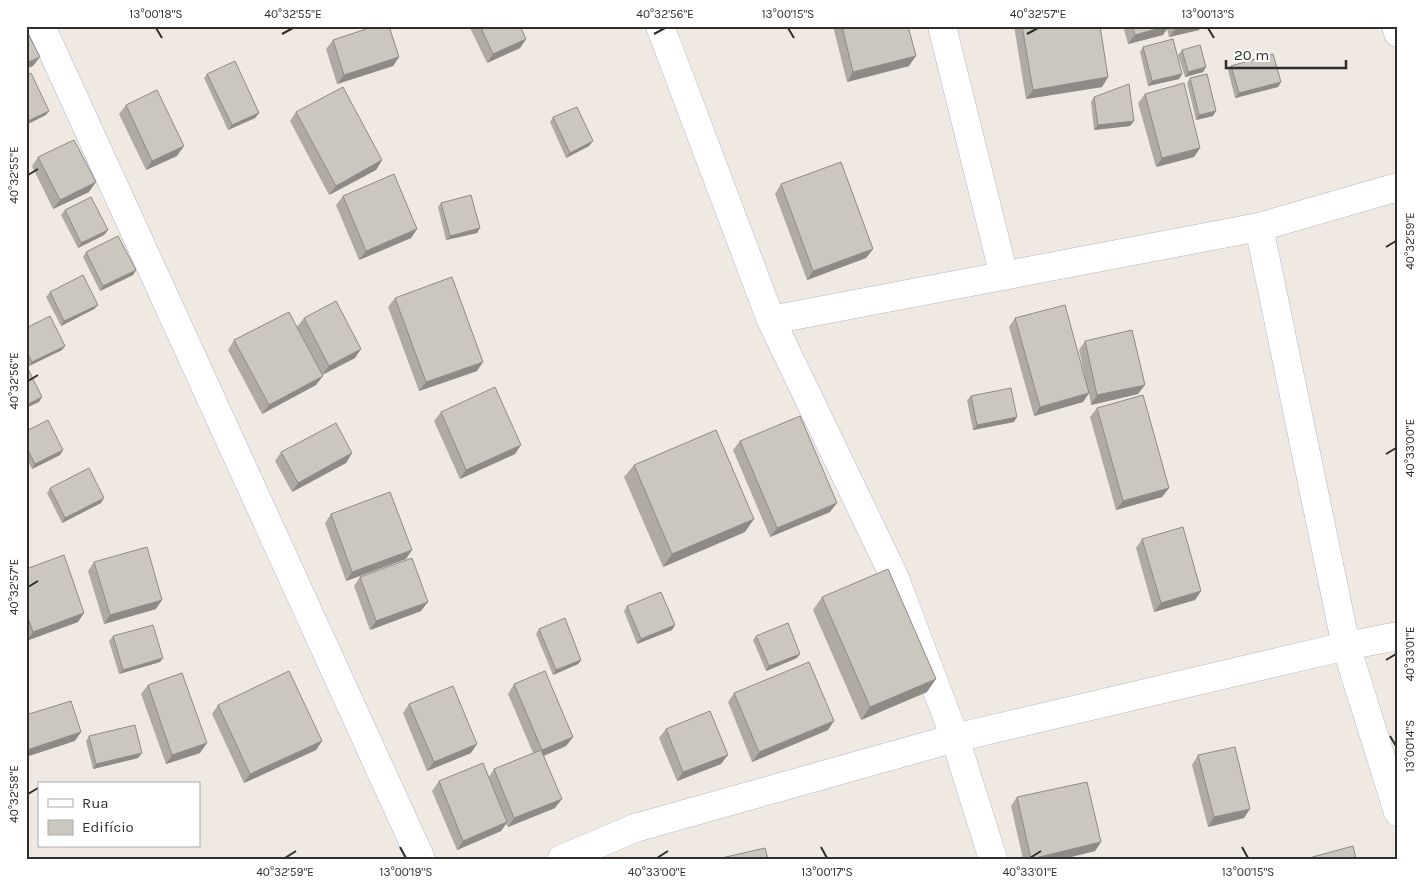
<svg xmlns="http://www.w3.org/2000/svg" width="1424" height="885" font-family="Karla,sans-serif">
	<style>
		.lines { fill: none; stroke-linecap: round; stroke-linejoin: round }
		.minor-casing { stroke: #b4b7c1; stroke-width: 29 }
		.minor { stroke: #fff; stroke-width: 28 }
		.wall { fill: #afaba4 }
		.shaded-wall { fill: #8e8b86 }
		.building { fill: #cbc7bf; stroke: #8e8b86 }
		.ticks { fill: none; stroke: #2e2e2e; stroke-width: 2 }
		.neatline { fill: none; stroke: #2e2e2e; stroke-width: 2 }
		.ticks-label { font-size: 12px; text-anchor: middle; fill: #2e2e2e }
	</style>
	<rect width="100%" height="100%" fill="#efe9e1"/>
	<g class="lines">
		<defs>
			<path id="minor" d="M41,26L421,859
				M660,26L771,320L894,576L955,738L993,859
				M942,26L1004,276
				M1396,26L1398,33
				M1259,227L1346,646L1398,812
				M771,320L1259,227L1398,187
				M562,859L635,828L955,738L1346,646L1398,636"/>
		</defs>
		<use href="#minor" class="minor-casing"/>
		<use href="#minor" class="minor"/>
	</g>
	<path class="wall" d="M469,26H520L526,39L520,48L487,63Z
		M833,26H908L909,66L847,82Z
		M1014,26H1100L1108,77L1102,87L1026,99Z
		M1123,26H1202L1199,30L1169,37L1167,29L1163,35L1128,44Z
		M333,40L399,57L393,66L337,84L326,49Z
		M1143,47L1182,74L1179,79L1148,86L1140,52Z
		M1182,50L1206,67L1203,72L1185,77L1178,55Z
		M1231,66L1281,82L1278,87L1235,98L1228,70Z
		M207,74L259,113L255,118L228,130L204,78Z
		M1190,78L1213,116L1196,120L1187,83Z
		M1145,94L1200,148L1194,157L1156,167L1138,103Z
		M1094,97L1134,121L1130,126L1094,130L1091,102Z
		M126,105L177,156L146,170L119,114Z
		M296,112L382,160L376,170L329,195L290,121Z
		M553,117L589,146L566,158L550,122Z
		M38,157L89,192L53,209L32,166Z
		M781,184L873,249L866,258L807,280L775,194Z
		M343,196L417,229L411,238L359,260L336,205Z
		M441,203L480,228L477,233L446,240L438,207Z
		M65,210L108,230L104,235L78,248L61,215Z
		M86,252L136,270L133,275L100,291L83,257Z
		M50,292L98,305L94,309L61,326L46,297Z
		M395,298L477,371L419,391L388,307Z
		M304,318L355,358L322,375L316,385L262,414L228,350L234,340L297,327Z
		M1015,318L1085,377L1079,350L1085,341L1138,394L1091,405L1089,393L1083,402L1034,416L1009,327Z
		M26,328L62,350L29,366L26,361Z
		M971,396L1014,422L973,430L967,400Z
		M1097,408L1169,488L1162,497L1116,510L1090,417Z
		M441,412L515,454L460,479L434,421Z
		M26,431L63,450L60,455L32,469L26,458Z
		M740,441L830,512L770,537L733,450Z
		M281,452L352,453L346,463L292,492L275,461Z
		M634,465L745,532L663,567L624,477Z
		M50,488L101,503L62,523L47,493Z
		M331,514L406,559L346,581L325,523Z
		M1142,539L1201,591L1195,600L1154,612L1136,548Z
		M94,562L156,609L104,624L88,571Z
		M26,569L78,622L26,641Z
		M360,577L421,611L370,630L354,586Z
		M822,597L927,692L861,720L813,610Z
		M627,606L675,625L672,630L637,644L624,611Z
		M539,629L581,660L578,664L553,675L536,634Z
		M113,636L160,662L119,674L109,641Z
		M756,636L797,658L766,671L753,640Z
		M514,684L573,737L566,746L544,756L555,808L508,827L506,824L501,831L457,850L432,791L439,781L489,777L494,769L533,753L508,694Z
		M148,685L200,753L166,764L141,694Z
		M734,693L828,730L752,762L728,702Z
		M409,704L471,753L427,771L403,713Z
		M218,705L322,741L316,750L244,783L212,714Z
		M666,729L721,764L677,781L659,738Z
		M89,736L138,758L93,769L86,741Z
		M1198,755L1244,818L1208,827L1192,765Z
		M1017,797L1101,842L1095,851L1063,859H1023L1011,806Z"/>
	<path class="shaded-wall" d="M1167,26H1169L1163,35L1128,44L1135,35Z
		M1183,26H1202L1199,30L1169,37L1176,28Z
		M526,39L520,48L487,63L493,54Z
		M916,56L909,66L847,82L853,72Z
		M40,57L33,66L26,69V63Z
		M399,57L393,66L337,84L344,75Z
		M1206,67L1203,72L1185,77L1188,72Z
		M1182,74L1179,79L1148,86L1152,81Z
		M1108,77L1102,87L1026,99L1033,90Z
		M1281,82L1278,87L1235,98L1239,93Z
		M49,111L46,115L26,125V122Z
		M1216,111L1213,116L1196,120L1199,115Z
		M259,113L255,118L228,130L232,125Z
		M1134,121L1130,126L1094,130L1098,125Z
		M593,141L589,146L566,158L570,153Z
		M184,146L177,156L146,170L152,161Z
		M1200,148L1194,157L1156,167L1162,158Z
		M382,160L376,170L329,195L336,186Z
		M96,182L89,192L53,209L60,200Z
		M480,228L477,233L446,240L450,236Z
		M417,229L411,238L359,260L366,251Z
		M108,230L104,235L78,248L81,243Z
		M873,249L866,258L807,280L813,271Z
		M136,270L133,275L100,291L103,286Z
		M98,305L94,309L61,326L64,321Z
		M65,346L62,350L29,366L32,362Z
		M361,349L355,358L322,375L329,366Z
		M483,362L477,371L419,391L426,382Z
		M323,376L316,385L262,414L269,405Z
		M1145,385L1138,394L1091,405L1097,395Z
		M1089,393L1083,402L1034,416L1040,407Z
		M42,397L39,402L26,408V405Z
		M1017,417L1014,422L973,430L977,425Z
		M521,445L515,454L460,479L466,470Z
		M63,450L60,455L32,469L35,464Z
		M352,453L346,463L292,492L298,483Z
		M1169,488L1162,497L1116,510L1123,501Z
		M104,498L101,503L62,523L65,518Z
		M837,503L830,512L770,537L777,528Z
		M754,519L745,532L663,567L672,554Z
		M412,550L406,559L346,581L352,572Z
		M1201,591L1195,600L1154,612L1161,603Z
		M162,600L156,609L104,624L110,615Z
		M428,602L421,611L370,630L376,621Z
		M84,613L78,622L26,641L33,632Z
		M675,625L672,630L637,644L641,639Z
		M800,654L797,658L766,671L769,666Z
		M163,658L160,662L119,674L123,670Z
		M581,660L578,664L553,675L556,670Z
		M936,679L927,692L861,720L870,707Z
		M834,721L828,730L752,762L759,752Z
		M81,732L75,741L26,757L27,750Z
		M573,737L566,746L536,759L542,750Z
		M322,741L316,750L244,783L250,774Z
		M207,743L200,753L166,764L172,755Z
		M477,744L471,753L427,771L434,762Z
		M142,753L138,758L93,769L96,764Z
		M728,755L721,764L677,781L683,772Z
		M562,799L555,808L508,827L514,818Z
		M1250,809L1244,818L1208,827L1214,817Z
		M507,822L501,831L457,850L463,841Z
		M1101,842L1095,851L1063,859H1031Z"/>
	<path class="building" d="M375,26H389L399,57L344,75L333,40Z
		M480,26H520L526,39L493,54Z
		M842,26H908L916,56L853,72Z
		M1022,26H1100L1108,77L1033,90Z
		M1132,26H1167L1135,35Z
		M26,30L40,57L26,63Z
		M1173,39L1182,74L1152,81L1143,47Z
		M1200,45L1206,67L1188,72L1182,50Z
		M1273,54L1281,82L1239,93L1231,66Z
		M235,61L259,113L232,125L207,74Z
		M31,73L49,111L26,122V76Z
		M1207,74L1216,111L1199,115L1190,78Z
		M1184,83L1200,148L1162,158L1145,94Z
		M1129,84L1134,121L1098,125L1094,97Z
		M343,87L382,160L336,186L296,112Z
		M157,90L184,146L152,161L126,105Z
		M577,107L593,141L570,153L553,117Z
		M74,140L96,182L60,200L38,157Z
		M841,162L873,249L813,271L781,184Z
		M394,174L417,229L366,251L343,196Z
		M471,195L480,228L450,236L441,203Z
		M91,197L108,230L81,243L65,210Z
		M118,236L136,270L103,286L86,252Z
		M83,275L98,305L64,321L50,292Z
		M452,277L483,362L426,382L395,298Z
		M336,301L361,349L329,366L304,318Z
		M1065,305L1089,393L1040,407L1015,318Z
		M289,312L323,376L269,405L234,340Z
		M50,316L65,346L32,362L26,350V328Z
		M1132,330L1145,385L1097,395L1085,341Z
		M27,367L42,397L26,405V368Z
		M495,387L521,445L466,470L441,412Z
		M1011,388L1017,417L977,425L971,396Z
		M1143,395L1169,488L1123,501L1097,408Z
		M800,416L837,503L777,528L740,441Z
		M48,420L63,450L35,464L26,446V431Z
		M336,423L352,453L298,483L281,452Z
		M716,430L754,519L672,554L634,465Z
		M89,468L104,498L65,518L50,488Z
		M390,492L412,550L352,572L331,514Z
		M1183,527L1201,591L1161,603L1142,539Z
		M147,547L162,600L110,615L94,562Z
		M64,555L84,613L33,632L26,613V569Z
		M412,558L428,602L376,621L360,577Z
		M888,569L936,679L870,707L822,597Z
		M661,592L675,625L641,639L627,606Z
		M565,618L581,660L556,670L539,629Z
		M788,623L800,654L769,666L756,636Z
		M153,625L163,658L123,670L113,636Z
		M809,662L834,721L759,752L734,693Z
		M289,671L322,741L250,774L218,705Z
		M545,671L573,737L542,750L514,684Z
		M182,673L207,743L172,755L148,685Z
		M453,686L477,744L434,762L409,704Z
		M71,701L81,732L27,750L26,747V715Z
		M710,711L728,755L683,772L666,729Z
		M135,725L142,753L96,764L89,736Z
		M1235,747L1250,809L1214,817L1198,755Z
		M541,750L562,799L514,818L494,769Z
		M483,763L507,822L463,841L439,781Z
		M1087,782L1101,842L1031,859L1017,797Z
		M1353,846L1356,859H1305Z
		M765,848L768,859H717Z"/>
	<path class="ticks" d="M156,28L162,38M788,28L794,38M1208,28L1214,38M282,34L293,28M654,34L665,28M1027,34L1038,28M28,175L38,169M1386,247L1396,241M28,381L38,375M1386,454L1396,448M28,587L38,581M1386,660L1396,654M1390,736L1396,746M28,794L38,788M400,847L406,858M821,847L827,858M1242,847L1248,858M285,858L296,851M657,858L668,851M1030,858L1041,851"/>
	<rect width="1424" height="885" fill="none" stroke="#ffffff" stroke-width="55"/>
	<rect x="38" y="782" width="162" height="65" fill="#ffffff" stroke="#ababab"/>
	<rect x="48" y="799" width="25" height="8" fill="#ffffff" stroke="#ababab"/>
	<text x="82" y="808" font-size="15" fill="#2e2e2e">Rua</text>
	<rect x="48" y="820" width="25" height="15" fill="#cbc7bf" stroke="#ababab"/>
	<text x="82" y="832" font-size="15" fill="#2e2e2e">Edifício</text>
	<path d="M1226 60v8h120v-8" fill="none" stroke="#2e2e2e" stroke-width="2.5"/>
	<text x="1234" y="60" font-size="15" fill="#2e2e2e" stroke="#ffffff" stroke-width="4" paint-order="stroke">20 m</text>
	<rect x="28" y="28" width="1368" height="830" class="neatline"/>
	<g class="ticks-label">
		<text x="156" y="18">13°00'18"S</text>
		<text x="293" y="18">40°32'55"E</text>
		<text x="665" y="18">40°32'56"E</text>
		<text x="788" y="18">13°00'15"S</text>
		<text x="1038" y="18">40°32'57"E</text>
		<text x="1208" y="18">13°00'13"S</text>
		<text transform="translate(14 175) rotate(-90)" y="4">40°32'55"E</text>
		<text transform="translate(1410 241) rotate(-90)" y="4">40°32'59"E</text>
		<text transform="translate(14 381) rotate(-90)" y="4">40°32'56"E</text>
		<text transform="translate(1410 448) rotate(-90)" y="4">40°33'00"E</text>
		<text transform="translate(14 587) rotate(-90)" y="4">40°32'57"E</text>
		<text transform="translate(1410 654) rotate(-90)" y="4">40°33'01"E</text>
		<text transform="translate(1410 746) rotate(-90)" y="4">13°00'14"S</text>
		<text transform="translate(14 794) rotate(-90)" y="4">40°32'58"E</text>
		<text x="285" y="876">40°32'59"E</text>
		<text x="406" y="876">13°00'19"S</text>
		<text x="657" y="876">40°33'00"E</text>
		<text x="827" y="876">13°00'17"S</text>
		<text x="1030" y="876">40°33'01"E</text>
		<text x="1248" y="876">13°00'15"S</text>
	</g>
</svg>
